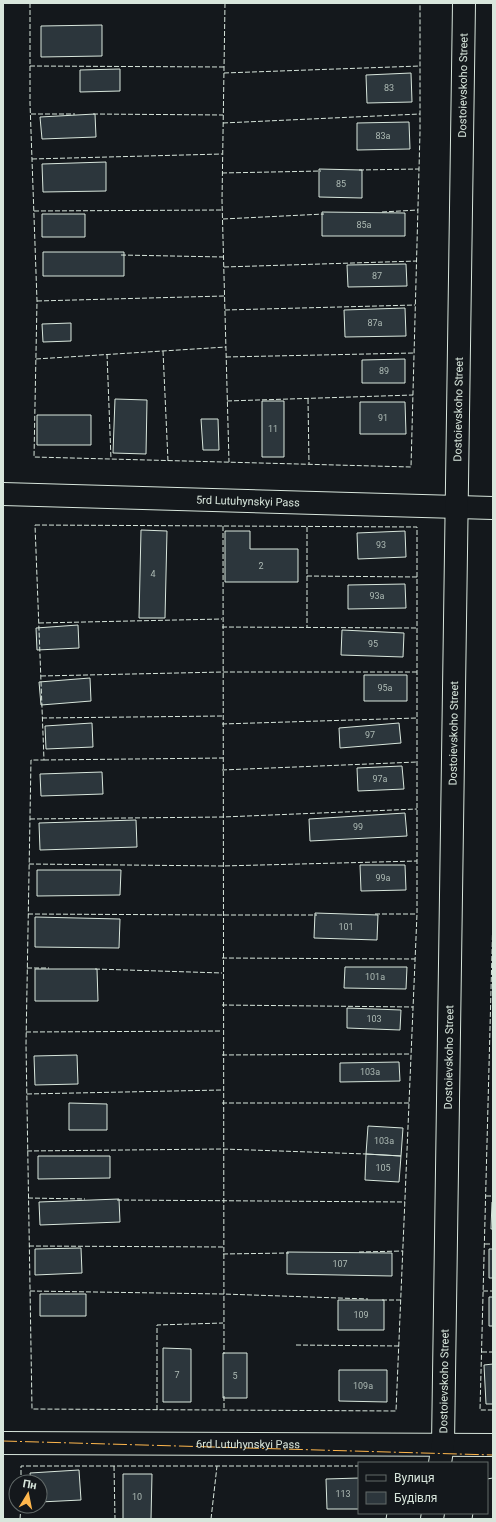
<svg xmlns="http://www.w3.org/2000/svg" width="496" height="1522" font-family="Roboto,sans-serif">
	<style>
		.building { fill: #2c363c; stroke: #d8e6dc }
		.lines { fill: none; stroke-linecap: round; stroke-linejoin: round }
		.minor-casing { stroke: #d8e6dc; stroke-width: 24 }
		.minor { stroke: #14181c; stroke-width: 22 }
		.fence { stroke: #d8e6dc; stroke-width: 1; stroke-dasharray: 5 2; stroke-linecap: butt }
		.power { stroke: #ffb74d; stroke-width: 1; stroke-dasharray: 14 3 2 3; stroke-linecap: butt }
		.labels { text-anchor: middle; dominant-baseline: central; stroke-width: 3; stroke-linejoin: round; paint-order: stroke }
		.number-label { font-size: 9px; fill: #adbab4 }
		.street-label { font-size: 11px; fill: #d8e6dc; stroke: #14181c }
	</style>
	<rect width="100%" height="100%" fill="#14181c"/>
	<path class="building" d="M102,25V56L41,57V26Z
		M120,69V91L80,92V70Z
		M411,73L412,102L367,103L366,75Z
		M95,114L96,137L42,139L40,117Z
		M409,122L410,149L357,150V123Z
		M106,162V191L43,192L42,164Z
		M319,169L362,170V198L319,197Z
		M322,212L405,213V236H322Z
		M42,214H85V237H42Z
		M43,252H124V276H43Z
		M406,264L407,286L348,287L347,265Z
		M405,308L406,336L345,337L344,310Z
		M71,323V341L43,342L42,324Z
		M405,359V383H362V360Z
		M115,399L147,400L146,454L113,453Z
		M262,401H284V457H262Z
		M360,402H405L406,434H360Z
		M37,415H91V445H37Z
		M201,419H218L219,450H203Z
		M141,530L167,531L165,618H139Z
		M225,531H250V549H298V582H225Z
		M405,531L406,557L358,559L357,533Z
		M405,584L406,608L348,609V585Z
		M78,625L79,648L37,650L36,628Z
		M342,630L404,633L403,657L341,655Z
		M364,675H407V701H364Z
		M90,678L91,701L41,705L39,682Z
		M92,723L93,747L46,749L45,726Z
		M399,723L401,743L340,748L339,728Z
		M402,766L404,789L358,791L357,768Z
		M102,772L103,794L41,796L40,774Z
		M405,813L407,836L310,841L309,819Z
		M136,820L137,847L40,850L39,823Z
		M360,865H405L406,890L361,891Z
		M37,870H121L120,895L37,896Z
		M315,913L378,915L377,940L314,938Z
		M35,917L120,919L119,948L35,947Z
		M345,967H407L406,989L344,988Z
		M35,969H97L98,1001H35Z
		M347,1008L401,1010L400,1030L347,1028Z
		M77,1055L78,1084L35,1085L34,1056Z
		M399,1062L400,1081L340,1082V1063Z
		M69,1103L107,1104V1130H69Z
		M368,1126L403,1128L401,1156L366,1154Z
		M366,1154L401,1156L399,1182L365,1180Z
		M38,1156H110V1178L38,1179Z
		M119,1199L120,1222L40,1225L39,1202Z
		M492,1202H493V1229H491Z
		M81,1248L82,1273L35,1275V1249Z
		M489,1249H493V1278H489Z
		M287,1252L392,1253V1276L287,1274Z
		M40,1294H86V1316H40Z
		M489,1297H493V1326H489Z
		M338,1300H384V1330H338Z
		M163,1348L191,1349V1402H163Z
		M223,1353H247V1398H223Z
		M493,1364V1404H486L484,1365Z
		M339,1370H387V1402L339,1401Z
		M79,1470L81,1500L40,1502V1482H31L30,1473Z
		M123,1474H152L151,1519H123Z
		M359,1478V1509H327L326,1479Z"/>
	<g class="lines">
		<defs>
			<g id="minor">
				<path id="s1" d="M3,494L493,508"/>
				<path id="s2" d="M3,1443L493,1445"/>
				<path id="s3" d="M440,1463L443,1444L464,3"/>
				<path d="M432,1519L433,1513"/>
			</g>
		</defs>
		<use href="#minor" class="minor-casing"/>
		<use href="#minor" class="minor"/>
		<path class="fence" d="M30,3V103L37,301L34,457L411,467L420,132V3
			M225,3L222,201L229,462
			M30,66L224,67
			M224,73L420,66
			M31,114H75
			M93,114L223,115
			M223,123L420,114
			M32,159L222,154
			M359,170L419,169
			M222,173L321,171
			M34,211L222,210
			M382,212L418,210
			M223,219L324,214
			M121,255L223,257
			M224,267L417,261
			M37,301L224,296
			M225,310L415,305
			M163,351L168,461
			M107,354L111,459
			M226,357L414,353
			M36,359L226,347
			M308,399L309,464
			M227,401L413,395
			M35,525L417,527V914L396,1411L32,1409L26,1044L31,760H44Z
			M223,526L224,1354
			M307,527V627
			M307,576L417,577
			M39,623L222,619
			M222,627L417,628
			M41,676L223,672H417
			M42,718L222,716
			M222,724L417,718
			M44,760L223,758
			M222,770L417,762
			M30,819L223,817L417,809
			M29,864L222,866L417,861
			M28,914L222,915H317
			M375,914H417
			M493,914L480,1410H493
			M222,958L415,959
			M27,968H49
			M95,969L222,973
			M222,1005L413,1007
			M26,1032L222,1031
			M222,1055L411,1054
			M27,1094L222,1090
			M222,1103H409
			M27,1151L223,1149L366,1154
			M486,1196H493
			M28,1198L85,1199
			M117,1200L405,1202
			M485,1244H493
			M29,1246L223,1247
			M359,1252L403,1251
			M223,1254L289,1253
			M30,1291L223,1294L368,1299
			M483,1291H493
			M382,1300H401
			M296,1345L399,1346
			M482,1352H493
			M224,1396V1410
			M157,1410V1325L223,1323
			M114,1466L115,1519
			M487,1479L493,1478
			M21,1482V1466H359
			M20,1519L21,1506
			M211,1519L217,1466
			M386,1519L387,1513
			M472,1519L473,1513"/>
		<path class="power" d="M3,1441L493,1455"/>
	</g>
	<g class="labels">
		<g class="number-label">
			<text x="389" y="88">83</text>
			<text x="383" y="136">83а</text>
			<text x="341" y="184">85</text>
			<text x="364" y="225">85а</text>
			<text x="377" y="276">87</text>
			<text x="375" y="323">87а</text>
			<text x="384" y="371">89</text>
			<text x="383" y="418">91</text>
			<text x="273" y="429">11</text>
			<text x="381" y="545">93</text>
			<text x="261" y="566">2</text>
			<text x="153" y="574">4</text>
			<text x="377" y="596">93а</text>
			<text x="373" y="644">95</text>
			<text x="385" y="688">95а</text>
			<text x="370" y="735">97</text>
			<text x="380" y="779">97а</text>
			<text x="358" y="827">99</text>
			<text x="383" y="878">99а</text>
			<text x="346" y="927">101</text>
			<text x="375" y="977">101а</text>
			<text x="374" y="1019">103</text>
			<text x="370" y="1072">103а</text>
			<text x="384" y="1141">103а</text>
			<text x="383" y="1168">105</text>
			<text x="340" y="1264">107</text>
			<text x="361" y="1315">109</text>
			<text x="177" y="1375">7</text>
			<text x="235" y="1376">5</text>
			<text x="363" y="1386">109а</text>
			<text x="343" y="1494">113</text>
			<text x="137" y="1497">10</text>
		</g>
		<g class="street-label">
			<text stroke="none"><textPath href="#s3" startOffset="1378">Dostoievskoho Street</textPath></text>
			<text stroke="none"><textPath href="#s3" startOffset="1054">Dostoievskoho Street</textPath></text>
			<text stroke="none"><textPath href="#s1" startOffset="245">5rd Lutuhynskyi Pass</textPath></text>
			<text stroke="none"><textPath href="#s3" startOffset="730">Dostoievskoho Street</textPath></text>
			<text stroke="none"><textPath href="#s3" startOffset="406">Dostoievskoho Street</textPath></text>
			<text stroke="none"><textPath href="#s3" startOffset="82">Dostoievskoho Street</textPath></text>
			<text stroke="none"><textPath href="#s2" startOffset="245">6rd Lutuhynskyi Pass</textPath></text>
		</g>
	</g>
	<rect width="496" height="1522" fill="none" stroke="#d8e6dc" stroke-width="8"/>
	<rect x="358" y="1462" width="130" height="52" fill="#14181c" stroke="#626a69"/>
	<rect x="366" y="1475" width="20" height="6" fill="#14181c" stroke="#626a69"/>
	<text x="394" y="1482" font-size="12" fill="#d8e6dc">Вулиця</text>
	<rect x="366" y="1492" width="20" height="12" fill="#2c363c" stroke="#626a69"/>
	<text x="394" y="1502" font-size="12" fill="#d8e6dc">Будівля</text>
	<g transform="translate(28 1494) rotate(10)"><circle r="19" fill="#14181c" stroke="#626a69"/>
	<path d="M0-3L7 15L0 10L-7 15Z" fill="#ffb74d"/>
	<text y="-6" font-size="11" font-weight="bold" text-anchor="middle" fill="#d8e6dc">Пн</text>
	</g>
</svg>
